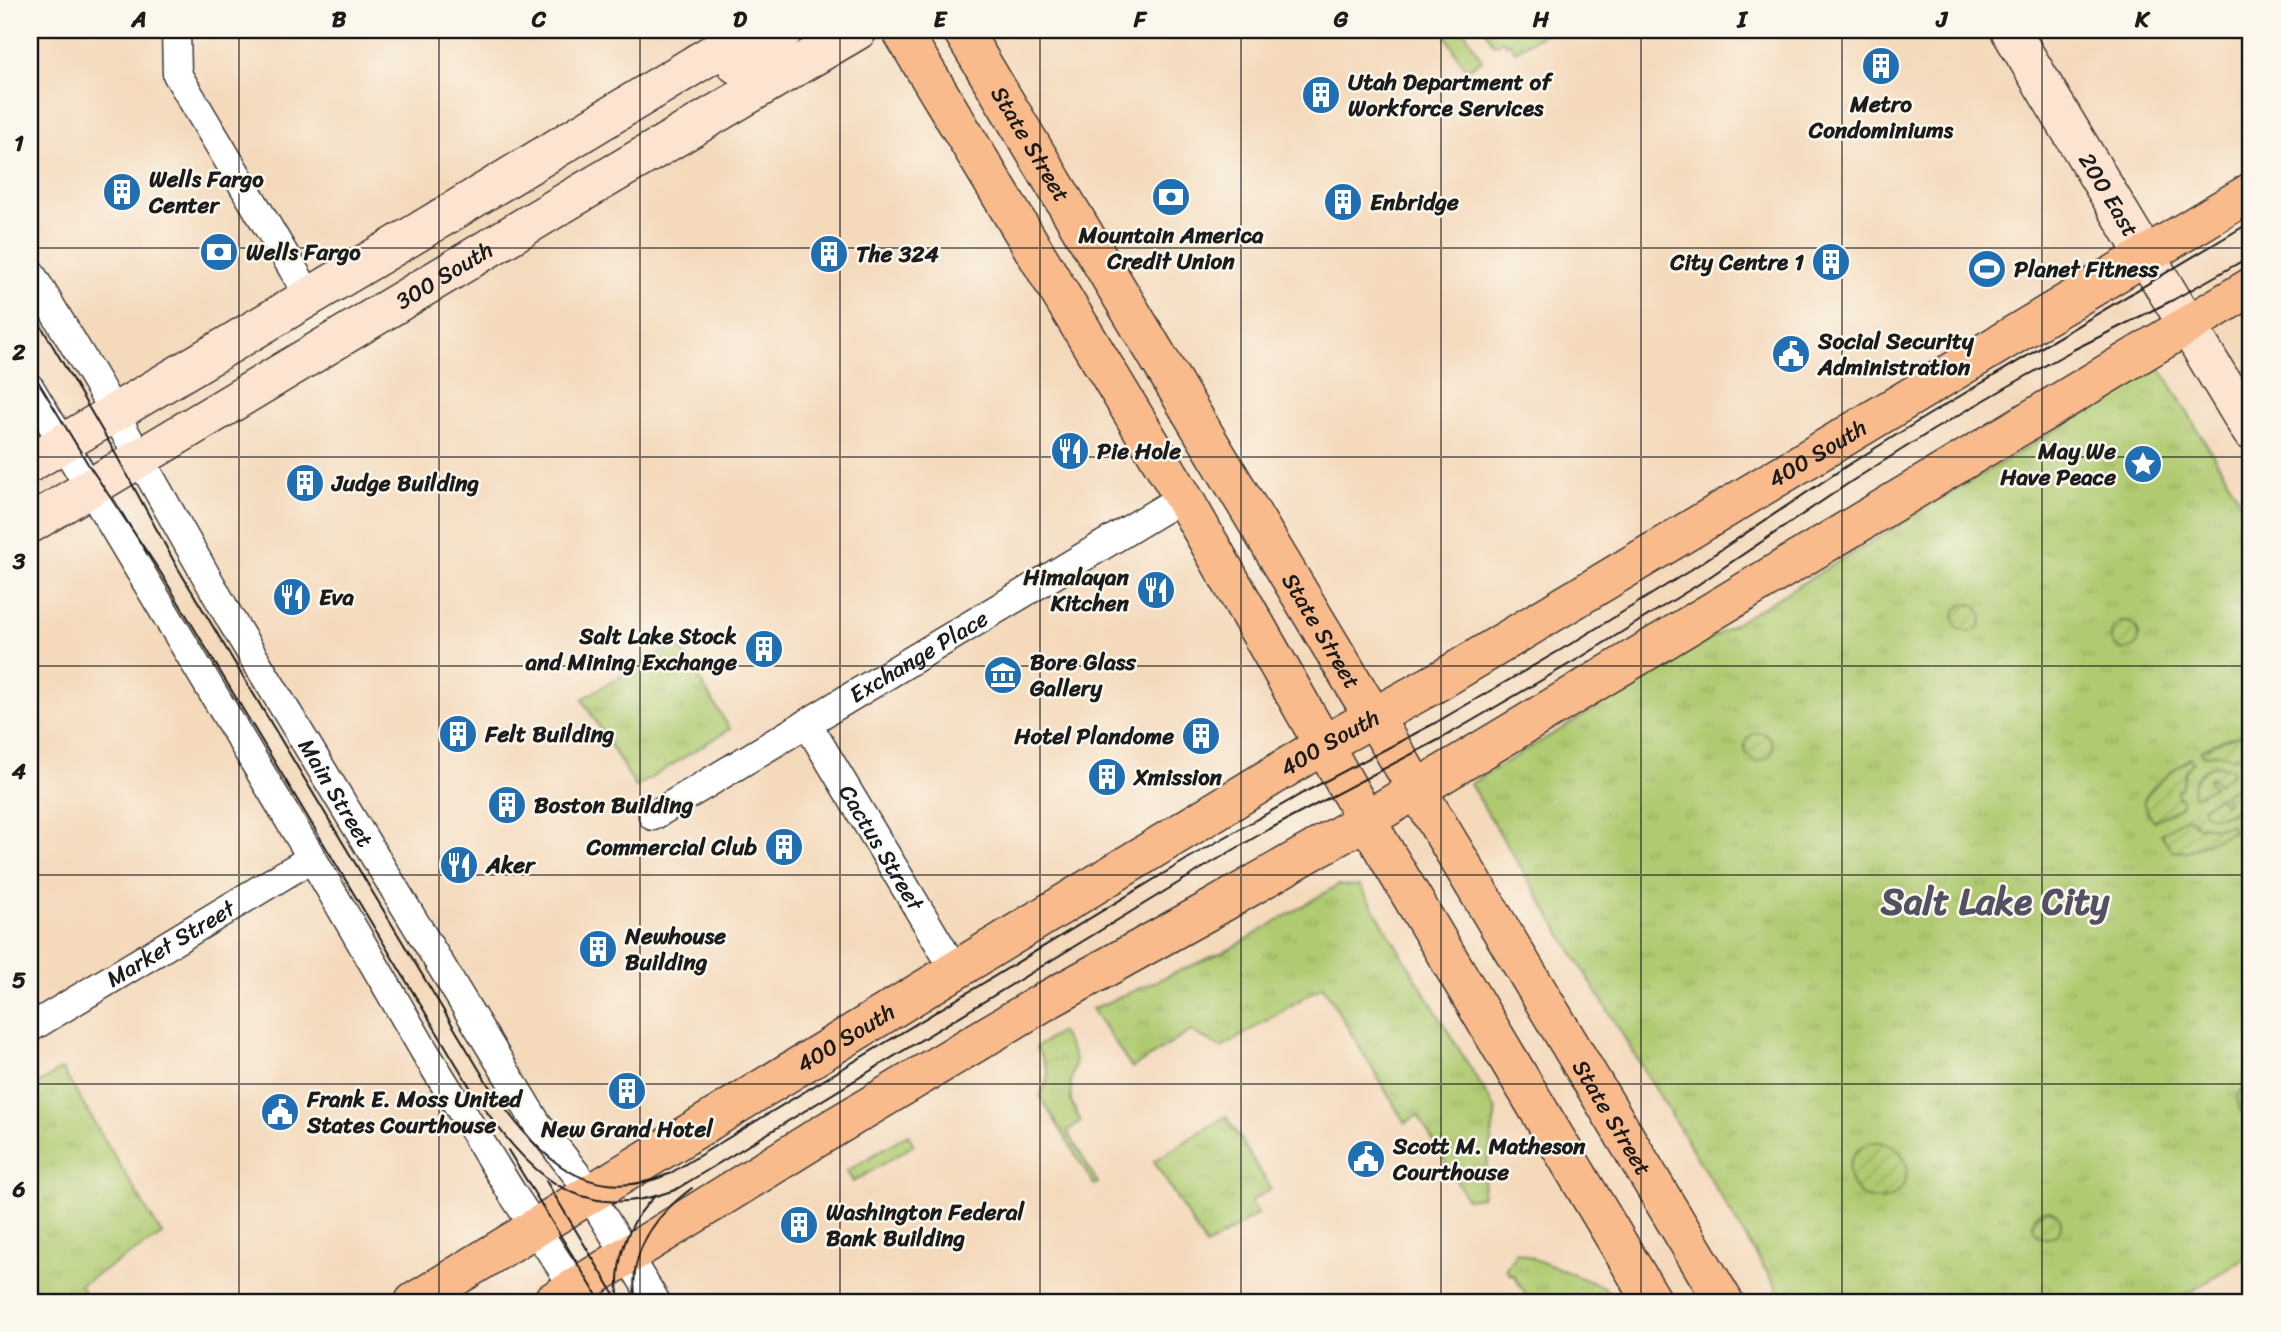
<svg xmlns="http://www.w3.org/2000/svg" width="2281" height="1332" font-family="Sriracha,sans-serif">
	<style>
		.grass { fill: url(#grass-tufts); stroke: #667346; stroke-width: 2 }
		.garden { fill: url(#garden-furrows); stroke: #667346; stroke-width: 2 }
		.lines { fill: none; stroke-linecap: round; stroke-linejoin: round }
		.street-casing { stroke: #3c3834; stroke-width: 31 }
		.secondary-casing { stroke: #3c3834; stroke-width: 41 }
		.primary-casing { stroke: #3c3834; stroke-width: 41 }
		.street { stroke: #fff; stroke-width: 28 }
		.secondary { stroke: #fde4d1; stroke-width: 38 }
		.primary { stroke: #fabb8c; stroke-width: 38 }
		.tram { stroke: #1c1c1c; stroke-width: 2 }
		.grid { fill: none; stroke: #1c1c1c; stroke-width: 2; stroke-opacity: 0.55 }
		.labels { text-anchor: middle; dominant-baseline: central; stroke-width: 5; stroke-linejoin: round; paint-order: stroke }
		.poi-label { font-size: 23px; font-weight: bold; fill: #1c1c1c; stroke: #fbf7ec; text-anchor: start }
		.street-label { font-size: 23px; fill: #1c1c1c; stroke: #fbf7ec }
		.town-label { font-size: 37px; font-weight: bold; fill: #535061; stroke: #fbf7ec }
		.neatline { fill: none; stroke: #1c1c1c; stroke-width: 2.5 }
		.grid-label { font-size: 23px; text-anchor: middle; font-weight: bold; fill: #1c1c1c }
	</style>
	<defs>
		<pattern id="grass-tufts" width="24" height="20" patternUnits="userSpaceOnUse" patternTransform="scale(1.75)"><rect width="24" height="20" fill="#afca70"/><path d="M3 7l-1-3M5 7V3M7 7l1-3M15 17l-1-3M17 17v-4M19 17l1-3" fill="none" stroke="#96ad60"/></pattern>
		<pattern id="garden-furrows" width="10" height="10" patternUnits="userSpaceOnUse" patternTransform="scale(1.75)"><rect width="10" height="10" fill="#afca70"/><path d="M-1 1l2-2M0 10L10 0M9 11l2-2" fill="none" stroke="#96ad60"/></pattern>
	</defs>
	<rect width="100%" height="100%" fill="#fbf7ec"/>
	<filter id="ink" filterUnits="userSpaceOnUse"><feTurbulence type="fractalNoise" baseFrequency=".0143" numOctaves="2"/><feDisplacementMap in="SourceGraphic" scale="14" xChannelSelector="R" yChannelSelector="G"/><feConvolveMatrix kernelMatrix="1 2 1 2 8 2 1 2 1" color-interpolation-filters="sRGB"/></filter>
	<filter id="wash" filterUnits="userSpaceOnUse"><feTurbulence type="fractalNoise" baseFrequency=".00686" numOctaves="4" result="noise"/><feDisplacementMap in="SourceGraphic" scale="28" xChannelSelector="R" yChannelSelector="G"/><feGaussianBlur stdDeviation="1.57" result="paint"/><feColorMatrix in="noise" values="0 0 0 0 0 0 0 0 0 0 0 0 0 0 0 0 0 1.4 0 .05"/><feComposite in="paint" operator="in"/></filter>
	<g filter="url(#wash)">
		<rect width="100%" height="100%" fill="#f4d9bb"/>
		<path class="grass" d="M1456,30H1464L1482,60L1466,70L1446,36Z
			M1485,30H1550L1515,51L1510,42L1506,45L1503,40L1494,45Z
			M2160,367L2251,518V1255L2174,1302H1785L1470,784Z
			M677,643L730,729L636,787L582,699Z
			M1338,885L1360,886L1496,1110L1482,1197L1467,1199L1418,1115L1405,1123L1323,986L1221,1048L1191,1031L1132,1068L1092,1009L1232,948Z
			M1061,1032L1073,1054L1075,1062L1071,1081V1102L1081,1122L1067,1131L1098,1183L1094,1185L1040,1096C1053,1074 1048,1068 1036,1047Z
			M62,1069L162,1235L80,1285L90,1302H30V1089Z
			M1226,1116L1271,1189L1251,1201L1258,1214L1206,1246L1154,1161Z
			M908,1134L914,1145L853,1182L847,1171Z
			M1517,1252L1604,1287L1613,1302H1530L1513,1274L1510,1275L1506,1268Z"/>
		<path class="garden" d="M1954 618a14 14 0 1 1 28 0a14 14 0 1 1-28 0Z
			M2111 636a14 14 0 1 1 28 0a14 14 0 1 1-28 0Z
			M2251,732V763L2245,764L2236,755L2234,758L2217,753L2203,756L2201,750L2225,739Z
			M1745 747a14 14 0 1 1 28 0a14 14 0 1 1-28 0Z
			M2190,758L2193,762L2186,771L2181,789L2177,790L2178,798H2181L2182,803L2181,807L2154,821C2151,816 2142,807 2144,801C2147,788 2179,766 2190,758Z
			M2216,765L2232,769V774L2217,784L2212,777L2208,779L2213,787L2197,796H2193C2191,779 2200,769 2216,765Z
			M2239,786L2244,789C2243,811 2222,823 2203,812V807L2219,797L2224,805L2228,803L2223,795Z
			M2186,817L2194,821L2193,823L2199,827L2202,825L2216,828L2231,825L2234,831L2188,851L2173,852L2161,834Z
			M2251,1087V1116L2240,1111L2237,1097L2243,1089Z
			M1849 1171a29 29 0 1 1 58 0a29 29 0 1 1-58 0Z
			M2033 1224a14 14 0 1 1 28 0a14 14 0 1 1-28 0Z"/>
	</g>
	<g filter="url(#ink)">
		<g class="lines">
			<defs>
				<g id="street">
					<path d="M176,30L177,74L309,296"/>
					<path id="s1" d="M30,272L96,381L231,620L536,1122L577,1175L656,1302"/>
					<path d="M30,388L312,858L425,1052L512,1193L584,1302"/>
					<path id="s2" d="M807,723L956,972"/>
					<path id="s3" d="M653,816L1183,497"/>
					<path id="s4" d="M30,1028L312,858"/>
				</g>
				<g id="secondary">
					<path id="s5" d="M2010,30L2251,431"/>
					<path d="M737,65L784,30"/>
					<path d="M30,463L410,237L752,30"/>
					<path id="s6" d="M30,524L554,209L858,30"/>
				</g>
				<g id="primary">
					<path d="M901,30L1183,497L1366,820L1653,1302"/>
					<path id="s7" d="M962,30C1218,453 1467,880 1724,1302"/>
					<path id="s8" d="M414,1302L1323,745L1439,681L2251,192"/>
					<path d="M552,1302L823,1134L1042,1003L1208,911L1366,820L2251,287"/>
				</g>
			</defs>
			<use href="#street" class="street-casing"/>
			<use href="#secondary" class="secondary-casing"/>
			<use href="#primary" class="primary-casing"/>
			<use href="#street" class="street"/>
			<use href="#secondary" class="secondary"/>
			<use href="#primary" class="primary"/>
			<path class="tram" d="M30,307L113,449L176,565L492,1091
				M30,368L88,464L161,573L479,1102
				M487,1083C532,1148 581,1211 669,1174L1199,852L1303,793L1435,723L1574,642L1686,573L1845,467L1925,417L2251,222
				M475,1095C528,1172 575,1226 675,1190L1206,866L1264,832L1444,737L1583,656L1696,586L1852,481L1933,430L2021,379L2073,350L2173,300L2251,256
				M508,1150L601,1302
				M546,1181L619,1302
				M618,1297C616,1259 627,1223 655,1196
				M636,1302C627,1254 654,1216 692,1188"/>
		</g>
	</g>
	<path class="grid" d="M239,30V1302M439,30V1302M640,30V1302M840,30V1302M1040,30V1302M1241,30V1302M1441,30V1302M1641,30V1302M1842,30V1302M2042,30V1302M30,248H2251M30,457H2251M30,666H2251M30,875H2251M30,1084H2251"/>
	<defs>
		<symbol id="building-disc" viewBox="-11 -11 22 22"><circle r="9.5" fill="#1f6fb2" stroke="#fbf7ec"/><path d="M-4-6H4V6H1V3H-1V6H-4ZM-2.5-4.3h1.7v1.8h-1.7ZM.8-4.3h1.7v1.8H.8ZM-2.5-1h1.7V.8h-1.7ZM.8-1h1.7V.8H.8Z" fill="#fff"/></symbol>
		<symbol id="bank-disc" viewBox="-11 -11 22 22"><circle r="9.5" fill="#1f6fb2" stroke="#fbf7ec"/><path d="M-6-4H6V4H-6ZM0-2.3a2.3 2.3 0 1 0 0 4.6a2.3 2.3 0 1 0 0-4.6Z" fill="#fff"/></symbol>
		<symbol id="stadium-disc" viewBox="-11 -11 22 22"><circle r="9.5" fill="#1f6fb2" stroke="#fbf7ec"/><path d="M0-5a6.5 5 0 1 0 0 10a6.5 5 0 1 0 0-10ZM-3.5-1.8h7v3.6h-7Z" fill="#fff"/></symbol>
		<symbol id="civic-disc" viewBox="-11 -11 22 22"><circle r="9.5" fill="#1f6fb2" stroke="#fbf7ec"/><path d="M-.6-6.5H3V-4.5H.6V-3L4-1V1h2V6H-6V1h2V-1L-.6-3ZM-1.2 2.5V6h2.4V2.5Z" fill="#fff"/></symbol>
		<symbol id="restaurant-disc" viewBox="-11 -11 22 22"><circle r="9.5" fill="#1f6fb2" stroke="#fbf7ec"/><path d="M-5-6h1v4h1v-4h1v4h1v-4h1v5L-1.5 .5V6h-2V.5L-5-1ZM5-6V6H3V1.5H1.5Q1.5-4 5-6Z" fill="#fff"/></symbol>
		<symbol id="sight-disc" viewBox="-11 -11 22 22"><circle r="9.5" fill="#1f6fb2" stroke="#fbf7ec"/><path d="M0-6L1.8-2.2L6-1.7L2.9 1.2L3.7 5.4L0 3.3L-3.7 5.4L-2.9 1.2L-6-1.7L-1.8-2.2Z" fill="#fff"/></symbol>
		<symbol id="museum-disc" viewBox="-11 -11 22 22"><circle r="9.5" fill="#1f6fb2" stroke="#fbf7ec"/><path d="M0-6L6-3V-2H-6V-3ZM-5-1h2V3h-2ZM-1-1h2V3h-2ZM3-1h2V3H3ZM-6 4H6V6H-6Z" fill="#fff"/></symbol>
	</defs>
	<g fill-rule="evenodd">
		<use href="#building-disc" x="1859" y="44" width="44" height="44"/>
		<use href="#building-disc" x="1299" y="73" width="44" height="44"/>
		<use href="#building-disc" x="100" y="170" width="44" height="44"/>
		<use href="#bank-disc" x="1149" y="175" width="44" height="44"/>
		<use href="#building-disc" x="1321" y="180" width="44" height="44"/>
		<use href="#bank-disc" x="197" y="230" width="44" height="44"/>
		<use href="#building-disc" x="807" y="232" width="44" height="44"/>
		<use href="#building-disc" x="1809" y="240" width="44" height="44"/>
		<use href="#stadium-disc" x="1965" y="247" width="44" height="44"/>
		<use href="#civic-disc" x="1769" y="332" width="44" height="44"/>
		<use href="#restaurant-disc" x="1048" y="429" width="44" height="44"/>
		<use href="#sight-disc" x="2121" y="442" width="44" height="44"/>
		<use href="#building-disc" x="283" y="461" width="44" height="44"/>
		<use href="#restaurant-disc" x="1134" y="568" width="44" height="44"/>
		<use href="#restaurant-disc" x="270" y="575" width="44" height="44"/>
		<use href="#building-disc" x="742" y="627" width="44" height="44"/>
		<use href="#museum-disc" x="981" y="653" width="44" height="44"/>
		<use href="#building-disc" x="436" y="712" width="44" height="44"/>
		<use href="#building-disc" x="1179" y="714" width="44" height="44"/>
		<use href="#building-disc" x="1085" y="755" width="44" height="44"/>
		<use href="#building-disc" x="485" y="783" width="44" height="44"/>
		<use href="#building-disc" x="762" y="825" width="44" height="44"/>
		<use href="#restaurant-disc" x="437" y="843" width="44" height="44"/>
		<use href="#building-disc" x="576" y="927" width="44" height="44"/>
		<use href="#building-disc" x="605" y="1069" width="44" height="44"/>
		<use href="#civic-disc" x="258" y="1090" width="44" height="44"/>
		<use href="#civic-disc" x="1344" y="1137" width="44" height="44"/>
		<use href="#building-disc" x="777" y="1203" width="44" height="44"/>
	</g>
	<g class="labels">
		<g class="poi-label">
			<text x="1348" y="82">Utah Department of<tspan x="1348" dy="26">Workforce Services</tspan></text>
			<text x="1881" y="104" text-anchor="middle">Metro<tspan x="1881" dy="26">Condominiums</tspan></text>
			<text x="149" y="179">Wells Fargo<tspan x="149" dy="26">Center</tspan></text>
			<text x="1370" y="202">Enbridge</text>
			<text x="1171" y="235" text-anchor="middle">Mountain America<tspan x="1171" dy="26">Credit Union</tspan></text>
			<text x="246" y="252">Wells Fargo</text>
			<text x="856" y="254">The 324</text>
			<text x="1804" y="262" text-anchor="end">City Centre 1</text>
			<text x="2014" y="269">Planet Fitness</text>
			<text x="1818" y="341">Social Security<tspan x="1818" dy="26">Administration</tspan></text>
			<text x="1097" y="451">Pie Hole</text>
			<text x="2116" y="451" text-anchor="end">May We<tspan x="2116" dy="26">Have Peace</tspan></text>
			<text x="332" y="483">Judge Building</text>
			<text x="1129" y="577" text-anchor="end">Himalayan<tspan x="1129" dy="26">Kitchen</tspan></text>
			<text x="319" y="597">Eva</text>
			<text x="737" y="636" text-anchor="end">Salt Lake Stock<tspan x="737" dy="26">and Mining Exchange</tspan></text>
			<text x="1030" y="662">Bore Glass<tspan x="1030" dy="26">Gallery</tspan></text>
			<text x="485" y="734">Felt Building</text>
			<text x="1174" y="736" text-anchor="end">Hotel Plandome</text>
			<text x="1134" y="777">Xmission</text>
			<text x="534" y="805">Boston Building</text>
			<text x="757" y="847" text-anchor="end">Commercial Club</text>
			<text x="486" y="865">Aker</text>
			<text x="625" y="936">Newhouse<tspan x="625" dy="26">Building</tspan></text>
			<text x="307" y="1099">Frank E. Moss United<tspan x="307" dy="26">States Courthouse</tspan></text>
			<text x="627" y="1129" text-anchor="middle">New Grand Hotel</text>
			<text x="1393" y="1146">Scott M. Matheson<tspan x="1393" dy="26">Courthouse</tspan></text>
			<text x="826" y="1212">Washington Federal<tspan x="826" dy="26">Bank Building</tspan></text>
		</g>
		<g class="street-label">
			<text stroke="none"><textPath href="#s7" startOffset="133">State Street</textPath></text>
			<text stroke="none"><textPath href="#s5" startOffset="192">200 East</textPath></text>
			<text stroke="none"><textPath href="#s6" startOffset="483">300 South</textPath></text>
			<text stroke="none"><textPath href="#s8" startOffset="1640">400 South</textPath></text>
			<text stroke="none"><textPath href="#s7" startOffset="700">State Street</textPath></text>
			<text stroke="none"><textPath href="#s3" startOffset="310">Exchange Place</textPath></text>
			<text stroke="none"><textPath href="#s8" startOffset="1073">400 South</textPath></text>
			<text stroke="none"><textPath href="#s1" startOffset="604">Main Street</textPath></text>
			<text stroke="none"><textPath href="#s2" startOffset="145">Cactus Street</textPath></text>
			<text stroke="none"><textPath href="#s4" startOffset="164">Market Street</textPath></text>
			<text stroke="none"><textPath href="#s8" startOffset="506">400 South</textPath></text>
			<text stroke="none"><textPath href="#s7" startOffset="1267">State Street</textPath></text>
		</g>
		<g class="town-label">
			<text x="1995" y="901">Salt Lake City</text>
		</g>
	</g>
	<rect width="2281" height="1332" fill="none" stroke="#fbf7ec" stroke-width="77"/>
	<rect x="38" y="38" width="2204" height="1256" class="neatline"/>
	<g class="grid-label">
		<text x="139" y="27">A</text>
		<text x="339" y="27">B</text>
		<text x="539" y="27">C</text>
		<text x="740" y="27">D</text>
		<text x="940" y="27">E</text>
		<text x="1140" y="27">F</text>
		<text x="1341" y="27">G</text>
		<text x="1541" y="27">H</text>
		<text x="1742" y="27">I</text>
		<text x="1942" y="27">J</text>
		<text x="2142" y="27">K</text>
		<text x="19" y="151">1</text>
		<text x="19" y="360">2</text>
		<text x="19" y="569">3</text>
		<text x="19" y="779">4</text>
		<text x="19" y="988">5</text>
		<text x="19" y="1197">6</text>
	</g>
</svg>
